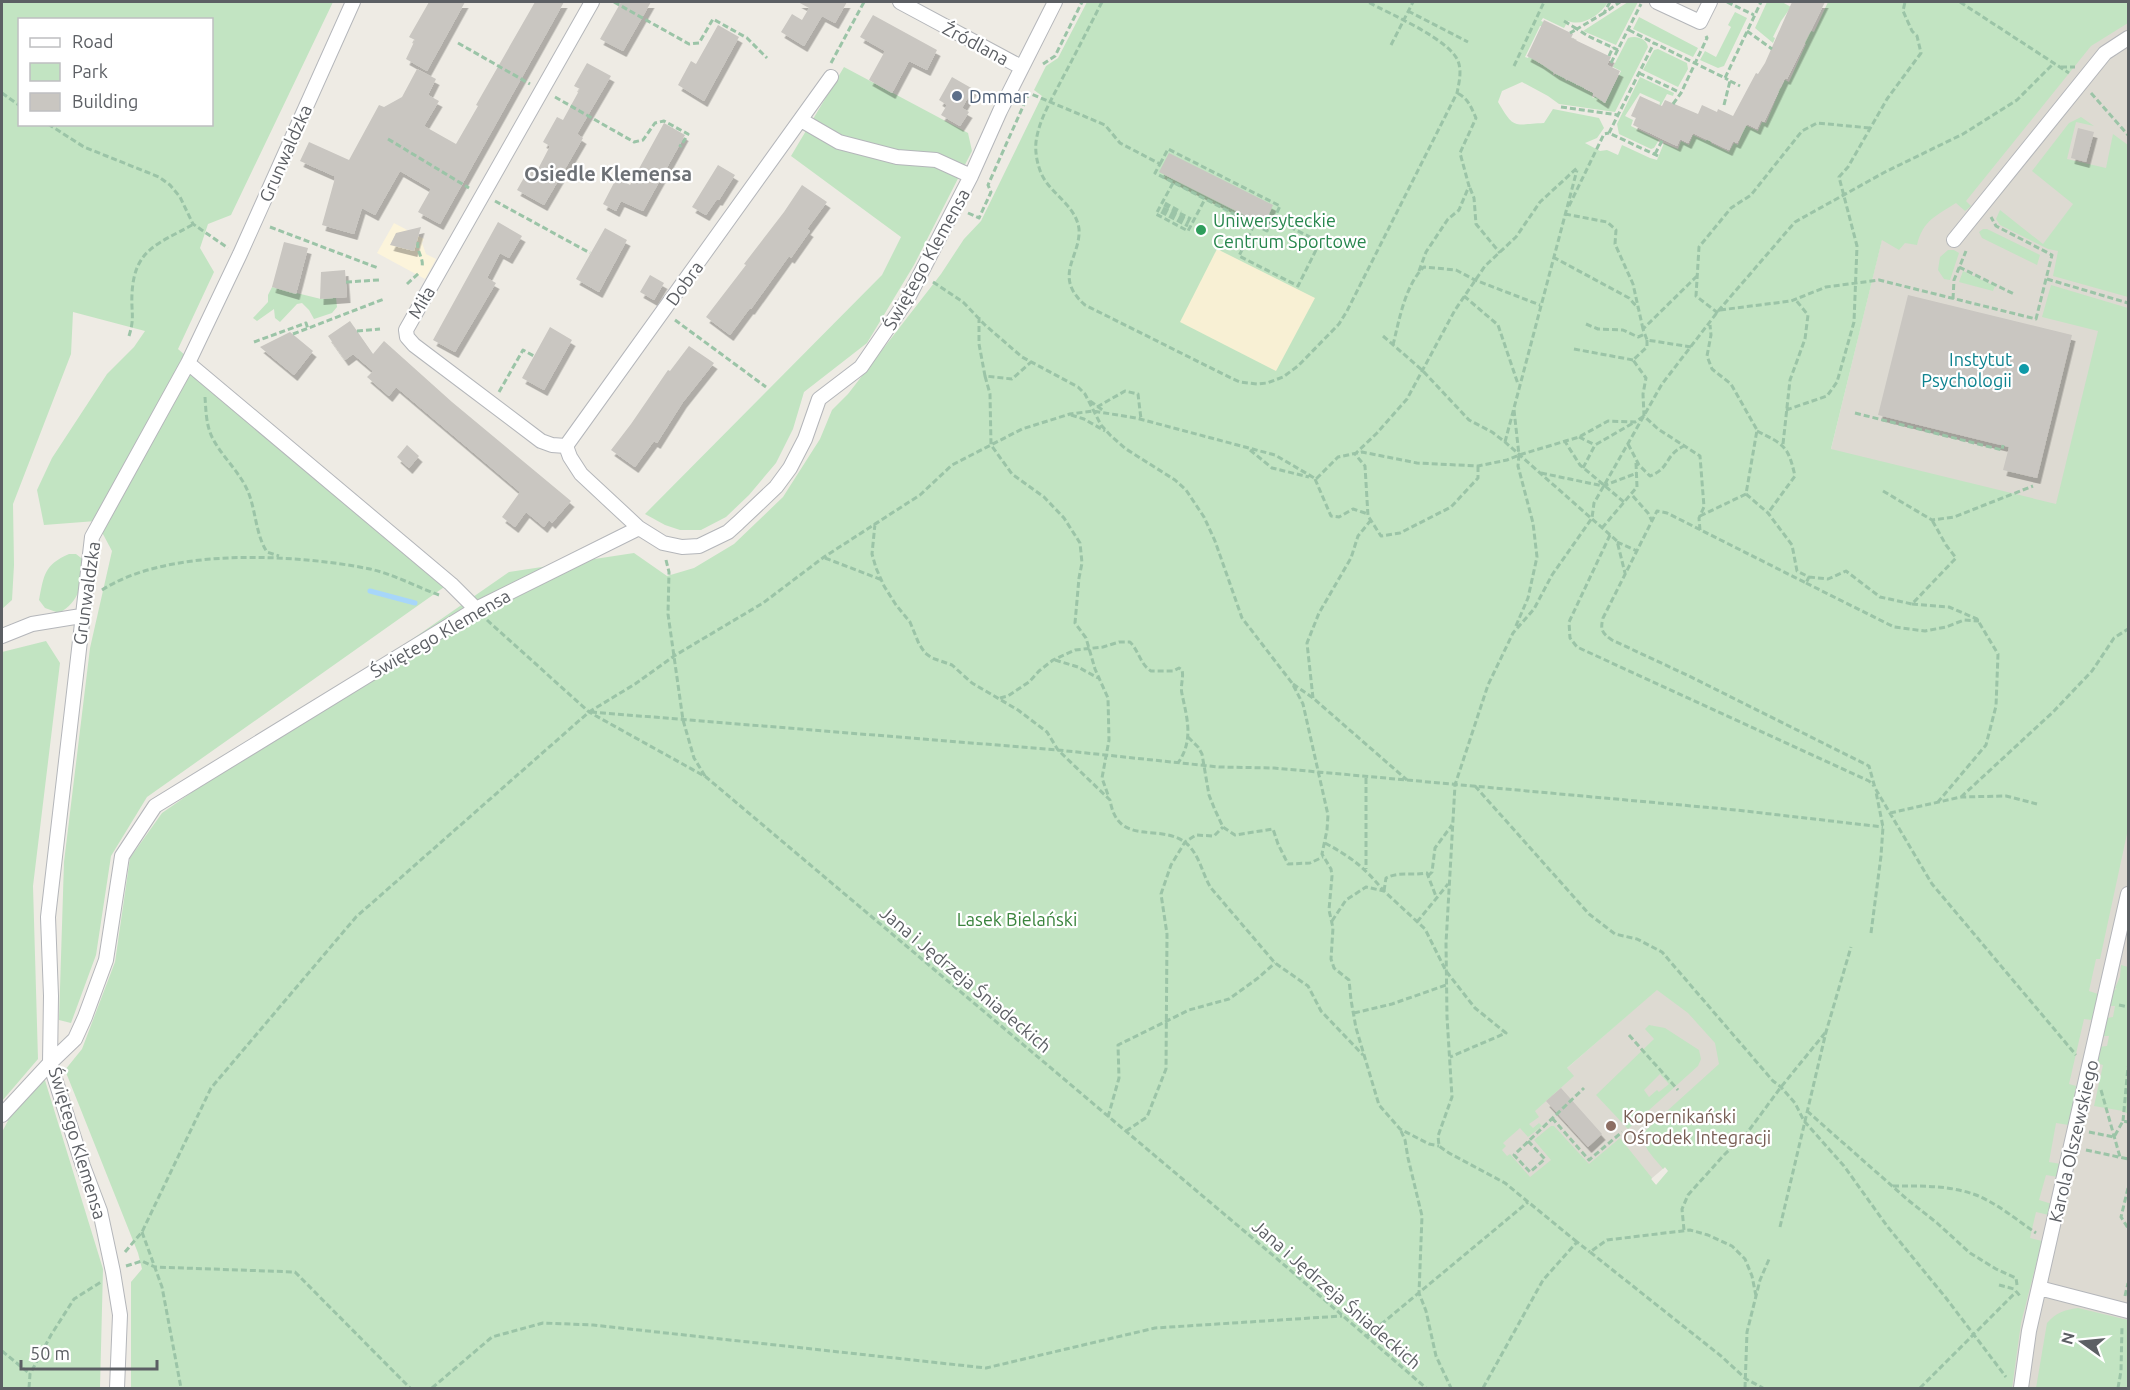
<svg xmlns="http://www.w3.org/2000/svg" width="2130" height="1390" font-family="Ubuntu,sans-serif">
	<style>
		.commercial { fill: #fcf4db }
		.education { fill: #dddad2 }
		.green { fill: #c2e4c2; fill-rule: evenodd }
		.sand { fill: #f8f0d4 }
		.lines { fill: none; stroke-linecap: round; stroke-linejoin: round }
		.stream { stroke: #a7d6fa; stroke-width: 5 }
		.building { fill: #c9c6c1; filter: url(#shadow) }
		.minor-casing { stroke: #b4b6ba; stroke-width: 16 }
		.path { stroke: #9bc4a7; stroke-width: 3; stroke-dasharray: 6 3; stroke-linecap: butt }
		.minor { stroke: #fff; stroke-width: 14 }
		.service-dot { fill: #5c6f8a; stroke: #fff; stroke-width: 2 }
		.leisure-dot { fill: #2e9e5b; stroke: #fff; stroke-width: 2 }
		.culture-dot { fill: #0f9aa8; stroke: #fff; stroke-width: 2 }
		.education-dot { fill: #8d6e63; stroke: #fff; stroke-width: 2 }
		.labels { text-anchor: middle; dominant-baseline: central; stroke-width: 4.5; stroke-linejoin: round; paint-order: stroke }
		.street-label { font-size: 18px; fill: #5c5f64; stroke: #fff }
		.service-label { font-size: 18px; fill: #4e5e75; stroke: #fff; text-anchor: start }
		.leisure-label { font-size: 18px; fill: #27864d; stroke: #fff; text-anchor: start }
		.culture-label { font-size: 18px; fill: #0d838f; stroke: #fff; text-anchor: end }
		.park-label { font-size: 18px; fill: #3a843d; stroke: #fff }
		.education-label { font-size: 18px; fill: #785e54; stroke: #fff; text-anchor: start }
		.neighbourhood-label { font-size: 20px; font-weight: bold; fill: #6d7176; stroke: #fff }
	</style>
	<defs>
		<filter id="shadow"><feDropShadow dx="3.5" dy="6" stdDeviation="0" flood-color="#0004"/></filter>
	</defs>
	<rect width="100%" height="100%" fill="#eeebe4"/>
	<path class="commercial" d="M394,223L424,239L422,243L426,254L436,259L425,279L377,253Z"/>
	<path class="education" d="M2128,2V622L1808,544L1882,239L2095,41Z
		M2128,796V1388H1939Z
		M1674,974L1769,1084L1669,1171L1665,1167L1651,1179L1656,1185L1592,1239L1474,1150Z"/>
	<path class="green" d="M2,2H333L231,215L208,224L200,248L214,272L178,349L447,585L147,797L111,856L96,955L71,1023L59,1020L64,862L90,648L112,551L96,521L44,525L37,490L52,458L107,374L134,347L145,331L73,312L71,354L13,504L14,565L12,600L2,609ZM20,20H212V124H20Z
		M1087,2H1608C1600,15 1583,27 1568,21L1564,28L1543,18L1541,21L1546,23L1545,27L1540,26L1525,57L1528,58L1530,54L1539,58L1537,62L1554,70L1553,75H1554L1557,71L1566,75L1565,80L1567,81L1569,76L1577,80L1576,84L1577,86L1580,81L1586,84L1584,89L1593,93L1592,97L1594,98L1596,93L1605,98L1603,102L1605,103L1621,71L1613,67L1628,38C1635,35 1647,38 1648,47L1615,112L1559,104L1548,96L1522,82L1502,91L1498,102C1515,131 1514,124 1544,123L1553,109L1599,118L1604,128L1597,138L1585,143L1600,151L1607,150L1618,155L1622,145L1650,158L1657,160L1664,143L1678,149L1681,141L1689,145L1693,135L1706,141L1707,139L1711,141V143L1729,152L1734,143L1738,145L1745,125L1758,131L1762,122L1766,123L1779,92L1777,91L1779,87L1781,88L1785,80L1789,82L1806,44L1803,42L1811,31L1814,32L1828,2H2128V23L2091,46L1966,201L1971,206L1965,211L1956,203C1936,216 1923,220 1917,245L1905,243L1899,250L1882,240L1831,449L2056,504L2098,331L2042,317L2051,285L2128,308V829L2100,959H2096L2089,991L2098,994L2092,1020L2084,1019L2069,1084L2076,1086L2069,1125L2056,1123L2049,1162L2061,1164L2058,1177L2046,1175L2039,1200L2052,1204L2049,1215L2036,1212L2030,1238L2042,1241L2021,1323L2012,1388H131V1282L142,1269L138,1253L65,1070L82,1049L115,962L130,858L162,813L509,572L634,553L667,576L694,568L734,544L783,497L820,439L832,410L848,394L941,274L964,239L981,221L1042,96L1034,90L1046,66L1058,58ZM1657,990L1688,1013L1715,1043L1719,1064L1646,1130C1637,1144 1655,1158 1663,1169L1665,1167L1668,1171L1656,1185L1651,1179L1652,1178L1620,1138L1589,1164L1554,1126H1551L1534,1140L1551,1160L1530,1177L1510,1154L1507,1156L1502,1150L1506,1146L1503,1143L1520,1128L1528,1137L1542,1126L1539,1123L1533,1128L1529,1124L1539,1117L1535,1111L1574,1076L1567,1068Z
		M1628,2H1638L1616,45L1583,31Z
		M1767,2H1782L1791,7L1781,21L1773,37L1775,38L1773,43L1755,28Z
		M1735,12L1747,18L1724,66L1718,68L1700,60L1705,51L1716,57L1731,27L1728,25Z
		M1639,17L1698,48L1693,57L1633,29Z
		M1658,49L1687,63L1688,69L1678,87L1643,70L1654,50Z
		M844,67L968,133L972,151L914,265L867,343L804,392L793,429L776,463L749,495L726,517L701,530H680L665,525L645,514L882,275L901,237L791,156Z
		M1640,77L1674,93L1673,96L1667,94L1660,107H1659L1660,102L1640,93L1625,116L1633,120L1631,126L1659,140L1654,148L1651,149L1619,134L1617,124Z
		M2081,117L2094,126L2076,122L2067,159L2106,168L2113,134L2128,145V297L2053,276L2058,251L2048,249L2000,225L1996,219L2000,210L2043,244L2073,204L2032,171L2069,123Z
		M1983,229H1987L2040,255L2037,265L1982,238L1979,232Z
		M1948,250H1954L1959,253L1950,280L1944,279L1938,270L1940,257Z
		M1963,271L1995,286L1993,291L1959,282Z
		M272,287L321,299L336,298L337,307L332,313L314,319L309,310L302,303L297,304L280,322L275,318L274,309L257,321L253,318L268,302V295Z
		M69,554H76L85,561C82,583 80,602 59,613L45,608L39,600C44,575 44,565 69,554Z
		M46,641L60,663L33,886L38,1059L2,1101V652Z
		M2121,965L2128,967V1114L2123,1111L2094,1106L2103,1065L2096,1063L2099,1047L2107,1046L2109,1036H2103L2107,1018L2113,1017L2115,1006H2110L2114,990L2117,989L2115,988L2120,977Z
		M1649,1025L1665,1028L1699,1050L1701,1059L1698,1066L1628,1129L1596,1095L1654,1039L1645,1029ZM1660,1074L1669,1084L1659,1092L1657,1090L1649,1097L1644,1090Z
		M44,1077L103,1269L100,1388H2V1132L11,1115Z
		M2078,1308L2128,1320V1388H2036L2047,1323C2057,1312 2064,1310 2078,1308Z"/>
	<path class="sand" d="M1217,249L1315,298L1276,371L1180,322Z"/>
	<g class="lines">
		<path class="stream" d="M370,591L415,603"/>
	</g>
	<path class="building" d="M429,2H465L427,71L406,59L415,40L409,37Z
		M535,2H564L440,224L418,212L431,189L400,171L375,215L362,208L354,234L322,225L335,178L334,176L300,161L309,142L349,160L379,105L384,107L402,97L417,69L436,79L428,95L439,101L424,126L456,144L478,106L476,105Z
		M621,2H651L623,51L600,39Z
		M798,2H847L835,23L822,16L804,46L781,32L792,14L802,20L809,8Z
		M1792,2H1825L1787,79L1785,78L1764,122L1761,120L1757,129L1747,124L1737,143L1733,141L1729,150L1693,133L1688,143L1680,139L1677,146L1633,125L1636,118L1631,116L1640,96L1662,106L1665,100L1698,114L1702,105L1717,112L1718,109L1733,116L1756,73L1758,74L1765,63Z
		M873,15L937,50L927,70L909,61L892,93L869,80L885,51L860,37Z
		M1544,20L1573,34L1571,38L1611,57L1607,65L1620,71L1605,103L1593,95L1594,93L1556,74L1540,63L1527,56Z
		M718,25L739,37L704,101L678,85L691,61L696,64Z
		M587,63L611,76L577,134L583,138L544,205L517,190L530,167L537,171L550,146L543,142L557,117L563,120L580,89L574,86Z
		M952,77L973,89L962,108L969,112L960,126L941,115L947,105L939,100Z
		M664,123L685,135L643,211L621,201L616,211L603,204L617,177L630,185Z
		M2078,128L2094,132L2086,162L2071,158Z
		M1169,153L1273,205L1264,225L1159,172Z
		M718,165L735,175L719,200L717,199L706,215L692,207Z
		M802,185L827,202L807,229L810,231L791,258L789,256L751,309L750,308L730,335L706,317L746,265L744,264L784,212Z
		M498,222L522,236L509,258L500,253L487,278L496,283L455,352L433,340Z
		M421,227L414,251L390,245L396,233Z
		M605,228L627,240L599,292L576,279Z
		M284,242L308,248L296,294L272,287Z
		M345,270L347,297L320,299L321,272Z
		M650,275L664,283L654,300L640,292Z
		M1908,295L2072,335L2037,478L2003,470L2009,447L1878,415Z
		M350,321L373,354L384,341L452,402L571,501L552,523L549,520L544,527L526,512L515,527L502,517L520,492L396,387L389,396L367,377L373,371L353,354L345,360L328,336Z
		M550,327L572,340L544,390L522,378Z
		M290,332L313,351L294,375L260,347Z
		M689,346L714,363L683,402L657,443L654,441L635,467L611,450L631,424L668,370L670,371Z
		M407,445L419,456L409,468L397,457Z
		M1561,1088L1602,1134L1588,1147L1546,1101Z"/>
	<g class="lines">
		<defs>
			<path id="minor" d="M900,2L1021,67
				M1657,2L1700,22L1710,2
				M801,120L839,142L897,157L936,160L971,176
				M1954,240L2105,53L2128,38
				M188,363L451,584L476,609
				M566,446L570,457L581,474L639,528L663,543L682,547L699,546L728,532L738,523L776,487L790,468L805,439L819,399L861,367L907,300L971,176L1000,111L1055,2
				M566,446L552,445L541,441L414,345L407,337L406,330L592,2
				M566,446L831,77
				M2,636L32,624L81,616
				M2,1115L50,1063L51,996L48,917L92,537L188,363L240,254L353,2
				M2039,1288L2128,1311
				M117,1388L120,1315L113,1272L100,1211L83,1166L50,1063L75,1039L85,1017L106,960L122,856L155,806L476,609L639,528
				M2021,1388L2029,1331L2128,894"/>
		</defs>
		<use href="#minor" class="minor-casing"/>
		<path class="path" d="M614,2L689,44L699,43L713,19L747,38L767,58
			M1102,2C1089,27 1076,53 1062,79C1052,99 1039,119 1036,142C1035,152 1037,163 1041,173C1050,194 1076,205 1079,229C1081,257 1052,276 1085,305L1233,379L1240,382L1257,384L1267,383L1283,377L1298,366L1339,324L1347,311L1457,93C1459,83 1462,71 1458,61C1449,39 1390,14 1368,2
			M1610,2L1604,13L1620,2
			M1727,2L1754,15
			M1960,2L2069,73
			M1408,11L1468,42
			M1604,13L1577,29L1588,36L1618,50
			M1564,21L1577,29L1570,33
			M1629,30L1654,43
			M1747,31L1772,49
			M458,43L530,84
			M1391,45L1413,2
			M1609,56L1613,47
			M831,63L864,2
			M1611,63L1641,4
			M1043,64L1055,56L1082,2
			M1514,66L1544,2
			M2061,67H2075
			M1639,73L1681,93
			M1730,81L1740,86
			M2,93L20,106
			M2091,93L2128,135
			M555,97L634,142L643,140L655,123L664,121L688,134L681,146L679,145
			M1673,104L1681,93L1707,38L1706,36
			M1724,105L1730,81L1725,78
			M1561,107L1618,115
			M48,124L84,147L159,177L170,185L180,197L193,224L228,248
			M388,139L469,188
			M1655,154L1663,139
			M1658,156L1609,133L1654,43L1725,78L1761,2
			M1160,164L1168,149L1280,206L1274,219
			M1173,183L1156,214L1188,231L1205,199
			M1470,188L1474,198L1476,224L1500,253
			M495,201L590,253
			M1165,203L1181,212
			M1164,205L1191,219
			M1569,206L1604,134L1609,133
			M1163,208L1190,221
			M1162,210L1189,223
			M1161,212L1188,226
			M968,213L979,218L991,192L988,185L1029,93L1105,125L1120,143L1160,164L1155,173L1267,231L1274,219L1316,240
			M1565,214L1607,222L1616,230L1615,244L1633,284L1643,329
			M1254,225L1239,256L1298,286L1320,242
			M270,227L378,268
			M418,242C416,251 424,258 422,267
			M1553,257L1629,298L1638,308
			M1959,267L2014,294
			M1419,271L1426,252L1448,219L1459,210L1469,186L1460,153L1476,118C1471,107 1468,98 1457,93
			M2047,279L2128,303
			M346,282L379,280
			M933,282L963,302L985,325L1022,357L1078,387L1085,394L1101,425L1111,436L1126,449L1175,480L1186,490L1204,517L1215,541L1242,618L1292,683L1303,704L1328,815L1327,830L1322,854L1331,869L1332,876L1329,910L1333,928L1331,959L1334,968L1349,980L1351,1000L1356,1028L1379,1105L1400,1129L1429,1144L1439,1146
			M407,284L419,273
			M1464,296L1498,325L1518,384
			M1953,299L1954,280L1966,251
			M1720,310L1791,301L1826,287L1879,280L2036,319L2052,255L1996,226L1991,217
			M1718,313L1696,296L1699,247L1731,208L1751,195L1802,131L1817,123L1870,128
			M979,317V344L985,376L1012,379L1031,362
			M675,320L766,387
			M1586,324L1598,329L1623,330L1638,337L1645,334
			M357,331L380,329
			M293,334L384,299
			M129,336C135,317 131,313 132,294C134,249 158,244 192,225
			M1383,336L1422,370L1469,420L1492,432L1505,442L1617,541L1625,573
			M1647,340V347L1633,360L1646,378L1643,394L1644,416L1658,429L1700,456L1704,507L1699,518L1700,530
			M254,342L306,323L308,329
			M1393,345C1399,321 1405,285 1424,267L1456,270L1475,280L1540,305
			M1691,347L1647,340L1643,329L1697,276
			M1574,349L1633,360
			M985,376L990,394L991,445L1012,474L1044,497L1064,518L1080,543L1082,563L1079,578L1075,623L1086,638L1095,669L1108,698L1109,740L1102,778L1108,795
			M499,392L523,350L534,356
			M205,397C206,411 206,426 213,439C223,458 241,473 249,494C256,513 256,535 267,552L279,556
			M1090,401L1104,411
			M1097,407L1125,391L1138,394L1141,419
			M1514,410L1519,455L1518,466L1533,523L1537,557L1528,598L1515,628
			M1786,410L1827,396L1837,382L1854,322L1857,246L1839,177L1848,167L1887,99L1921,53L1917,36L1912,31L1903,11L1905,2
			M1855,413L2002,450L2003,445
			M1071,415L1084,419L1105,431
			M1757,431C1785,445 1788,446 1795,476L1768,513
			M1579,437L1595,445
			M1564,440L1580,465L1624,502
			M1505,442L1577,170
			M1628,444L1639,465L1650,476C1671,468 1664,455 1684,446
			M1783,444L1790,380L1805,339L1808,315L1795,299
			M1250,450L1272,468L1309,477
			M1636,463L1637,487L1631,494L1648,513L1652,521
			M1478,466V478L1451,507L1400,533L1381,536L1368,516L1365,466L1355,454L1377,433L1407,399L1455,310L1485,266L1516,237L1540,202L1577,168
			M1583,468L1595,445L1633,423
			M1541,473L1603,486L1637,473
			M1315,479L1331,516L1339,517L1353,509L1368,514
			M1883,491L1932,520L1954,517L2033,486
			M1746,494L1768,513L1792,545L1797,571L1809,577L1806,583L1667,513L1657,511L1603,618C1600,630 1602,633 1612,640L1689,676L1869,766L1875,788L1932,884L2076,1055
			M1700,516L1746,494L1757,430L1731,384L1712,369L1707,356L1711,335L1710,325
			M875,524L872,554L876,568L884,586L896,605L910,622L919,644L925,653L932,658L952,665L972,683L1018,710L1047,732L1058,750L1110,800C1118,848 1159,822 1186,843C1200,855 1202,874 1211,888L1275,963L1308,986L1321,1011L1363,1055
			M1602,528L1631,494
			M1610,535L1569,622L1570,638L1577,647L1869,781L1874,786
			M1617,542L1637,551
			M825,558L882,580
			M666,560L669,572L668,614L683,720L694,758L705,776
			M1809,577L1828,579L1846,571L1880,597L1912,604L1956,558L1946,545L1932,520
			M1806,583L1894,627L1925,631L1946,627L1964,620L1979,621
			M102,590C168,547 296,554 370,569C393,574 417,587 439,595
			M1912,604L1949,607L1977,619L1998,654L1996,706L1986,745L1938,802
			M487,620L589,712L706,777L1275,1257L1426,1388
			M1055,660L1078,667L1098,678
			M1293,684L1313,698L1407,780
			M1000,698L1008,696L1029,682L1039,671L1053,660L1075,650L1103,647L1119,642H1130C1139,651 1140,664 1151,671H1173L1179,668L1182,670C1184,678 1180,685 1182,694C1187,718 1194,740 1178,763
			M1313,698L1307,643L1319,613L1351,558L1358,536L1371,520
			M591,712L1058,750L1219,767L1274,768L1407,780L1736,810L1883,827
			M1188,737L1198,747L1202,754L1209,795L1215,810L1223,827L1235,835L1273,829L1278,844L1288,864L1310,863L1323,857
			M1366,778V869
			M1475,786L1589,914L1615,934L1637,939L1662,952L1773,1081L1781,1087L1795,1103L1804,1121L1844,1166L1887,1226L1946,1298L2006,1377
			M1961,797L2053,712L2092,671L2114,638L2128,629
			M1890,813L1961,797L2006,796L2037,804
			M1325,843C1351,857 1364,867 1383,890
			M1428,876L1432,872L1435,848L1452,825
			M1384,891L1386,878C1400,871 1411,876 1427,873L1437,899
			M1332,921L1346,900L1366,887L1384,891L1425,929L1446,971L1475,1008L1506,1033L1450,1057
			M1417,922L1448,884
			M1871,933L1881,856L1883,827L1876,792
			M2119,1005L2128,1007
			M1354,1013L1392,1004L1446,985
			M1629,1035L1678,1090
			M2101,1090L2120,1157
			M1807,1111L1908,1200L1937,1223L1970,1253L1996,1269L2016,1278L2017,1285
			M1108,1117L1119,1078L1118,1045L1189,1010L1229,999L1258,978L1275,963
			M1552,1118L1589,1160L1622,1132
			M2123,1121L2128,1067
			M1126,1131L1147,1117L1166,1069L1167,934L1161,894L1171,865L1185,842L1196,835L1214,836L1223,827
			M1401,1131L1405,1140L1408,1158L1422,1216L1419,1293L1426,1311L1436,1356L1451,1388
			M2089,1132L2114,1137L2123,1121L2128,1122
			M1528,1141L1545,1159L1530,1172L1514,1155L1584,1088
			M2086,1150L2128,1159
			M1893,1186C1921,1186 1949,1185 1976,1195C1998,1204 2017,1220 2036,1233
			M2128,1188L2121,1217L2128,1228
			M1780,1227L1826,1032L1851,947
			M1684,1230L1682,1209L1688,1195L1724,1155L1747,1133L1781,1087L1825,1033
			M142,1232L162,1287L181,1388
			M1577,1242L1505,1183L1449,1153L1439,1146L1438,1136L1452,1097L1447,1017L1446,943L1455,785L1488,685L1513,633L1534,609L1552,575L1592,518L1594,503L1662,384L1719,310L1795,222L1885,172L1963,134L2017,100L2054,63
			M125,1252L142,1232L211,1088L356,917L589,712L635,684L674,656L763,603L824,557L920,495L952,465L1022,429L1070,414L1093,411L1136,418L1275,455L1316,479L1338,457L1362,452L1417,463L1478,466L1507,460L1519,455L1579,437L1608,421L1635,422L1644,416
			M126,1266L142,1261L155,1267L295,1272L410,1388
			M1999,1285L2014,1289L2021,1297
			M1756,1296L1752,1276L1745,1259L1732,1246L1708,1235L1690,1230L1607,1240L1590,1252L1721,1356L1746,1379L1763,1388
			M2125,1296L2128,1283
			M1367,1336L1528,1202
			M2,1351L30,1374
			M29,1388L30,1374L51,1335L74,1299L101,1282
			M432,1388L492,1337L543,1323L593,1325L986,1368L1155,1328L1342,1316
			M1483,1388L1543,1280L1577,1242L1590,1252
			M1745,1388L1747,1332L1760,1280L1770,1257
			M1920,1388L2016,1292
			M2118,1388L2121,1371L2122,1326"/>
		<use href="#minor" class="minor"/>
	</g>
	<circle class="service-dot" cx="957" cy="96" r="6"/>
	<circle class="leisure-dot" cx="1201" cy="230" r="6"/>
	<circle class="culture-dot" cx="2024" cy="369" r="6"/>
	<circle class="education-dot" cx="1611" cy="1126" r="6"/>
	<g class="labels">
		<g class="street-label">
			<text transform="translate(976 43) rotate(28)">Źródlana</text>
			<text transform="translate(285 153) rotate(-66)">Grunwaldzka</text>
			<text transform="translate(926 259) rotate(-61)">Świętego Klemensa</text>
			<text transform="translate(684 283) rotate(-54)">Dobra</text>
			<text transform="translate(421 302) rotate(-59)">Miła</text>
			<text transform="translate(86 593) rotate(-82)">Grunwaldzka</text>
			<text transform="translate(440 633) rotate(-30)">Świętego Klemensa</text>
			<text transform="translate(966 979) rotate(40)">Jana i Jędrzeja Śniadeckich</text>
			<text transform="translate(2073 1141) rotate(-77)">Karola Olszewskiego</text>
			<text transform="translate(78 1143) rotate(73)">Świętego Klemensa</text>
			<text transform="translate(1337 1294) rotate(41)">Jana i Jędrzeja Śniadeckich</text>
		</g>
		<g class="service-label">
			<text x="969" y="96">Dmmar</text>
		</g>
		<g class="leisure-label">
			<text x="1213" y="220">Uniwersyteckie<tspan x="1213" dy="21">Centrum Sportowe</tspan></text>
		</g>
		<g class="culture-label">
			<text x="2012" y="359">Instytut<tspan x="2012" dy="21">Psychologii</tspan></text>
		</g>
		<g class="park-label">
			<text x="1017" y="919">Lasek Bielański</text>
		</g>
		<g class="education-label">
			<text x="1623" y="1116">Kopernikański<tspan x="1623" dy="21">Ośrodek Integracji</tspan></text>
		</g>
		<g class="neighbourhood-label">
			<text x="608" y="173">Osiedle Klemensa</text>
		</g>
	</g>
	<rect width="2130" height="1390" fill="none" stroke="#5c5f64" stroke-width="6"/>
	<rect x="18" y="18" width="195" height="108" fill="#ffffff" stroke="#bebfc1" stroke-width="1.5"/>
	<rect x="30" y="38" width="30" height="9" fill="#ffffff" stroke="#bebfc1" stroke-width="1.5"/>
	<text x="72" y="48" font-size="18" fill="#5c5f64">Road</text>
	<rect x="30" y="63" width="30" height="18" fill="#c2e4c2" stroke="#bebfc1" stroke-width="1.5"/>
	<text x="72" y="78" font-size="18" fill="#5c5f64">Park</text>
	<rect x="30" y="93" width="30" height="18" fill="#c9c6c1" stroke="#bebfc1" stroke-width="1.5"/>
	<text x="72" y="108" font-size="18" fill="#5c5f64">Building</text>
	<g transform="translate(2082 1342) rotate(285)" stroke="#ffffff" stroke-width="4.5" paint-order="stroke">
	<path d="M0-4.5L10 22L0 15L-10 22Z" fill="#5c5f64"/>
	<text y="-9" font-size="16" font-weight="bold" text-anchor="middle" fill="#5c5f64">N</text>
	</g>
	<path d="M21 1360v9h136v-9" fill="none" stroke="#5c5f64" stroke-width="3"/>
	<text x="30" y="1360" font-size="18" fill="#5c5f64" stroke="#ffffff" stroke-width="4.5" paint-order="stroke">50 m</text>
</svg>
